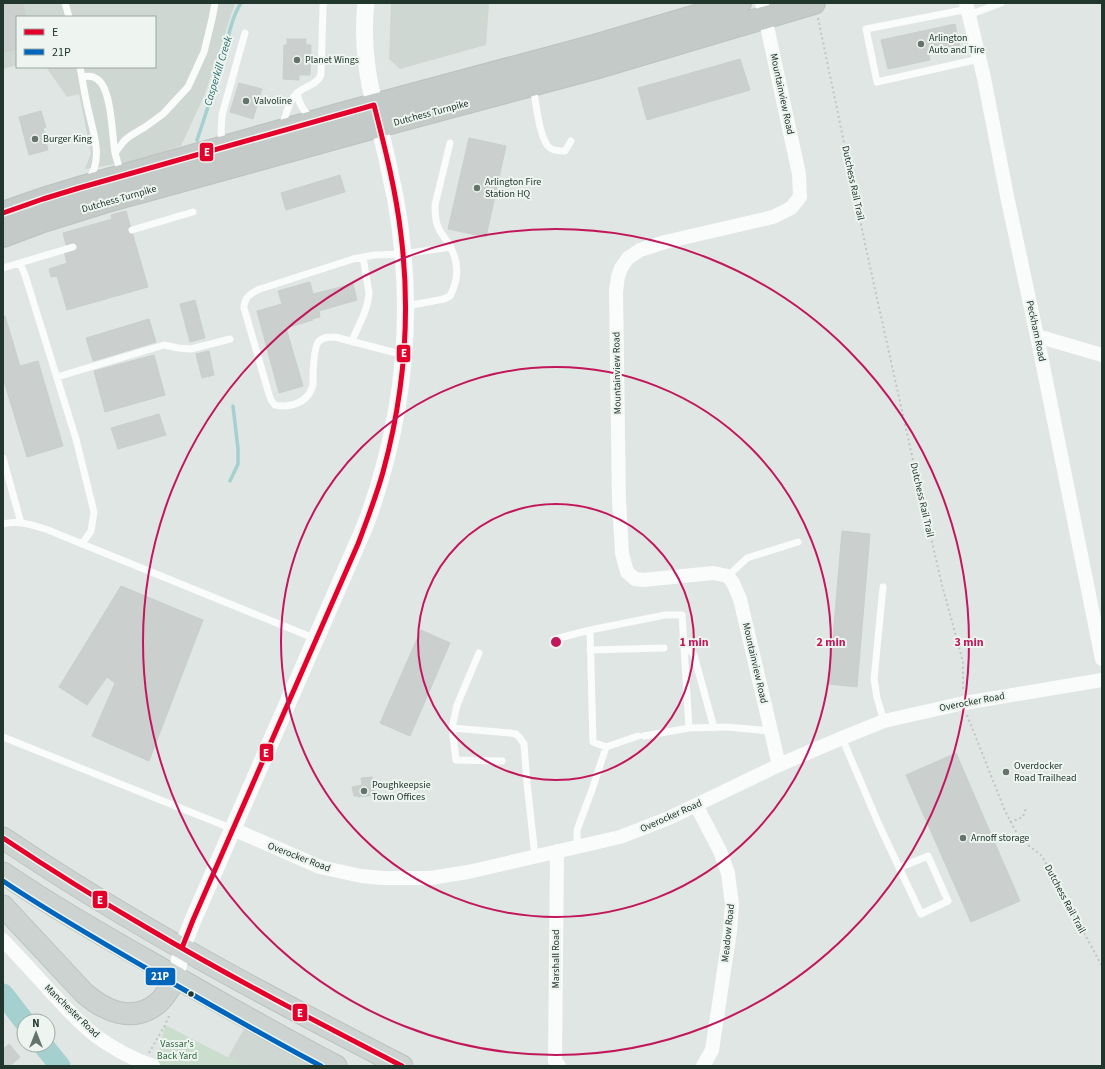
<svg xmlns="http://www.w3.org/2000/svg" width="1105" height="1069" font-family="'Source Sans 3',sans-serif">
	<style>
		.built { fill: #cfd7d2 }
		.green { fill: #cbdece }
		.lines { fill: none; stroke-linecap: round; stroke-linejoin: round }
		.stream { stroke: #a4d1cf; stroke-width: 3.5 }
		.river { stroke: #a4d1cf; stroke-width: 21 }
		.building { fill: #cbcfcd; stroke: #c9cfcc }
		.primary-casing { stroke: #bbc3bf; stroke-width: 23 }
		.trunk-casing { stroke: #bbc3bf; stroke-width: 24 }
		.path { stroke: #bfc6c3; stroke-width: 2; stroke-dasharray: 2 3; stroke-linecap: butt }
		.service { stroke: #fafbfb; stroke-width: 7 }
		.minor { stroke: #fafbfb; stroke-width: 14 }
		.tertiary { stroke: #fafbfb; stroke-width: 17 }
		.primary { stroke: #ccd3d0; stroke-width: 21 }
		.trunk { stroke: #c3cac7; stroke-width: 22 }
		.bus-1-casing { stroke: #eef5f0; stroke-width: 8 }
		.bus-2-casing { stroke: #eef5f0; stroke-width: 8 }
		.bus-1 { stroke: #e4002b; stroke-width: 5 }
		.bus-2 { stroke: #0065bd; stroke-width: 5 }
		.ring { fill: none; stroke: #c2185b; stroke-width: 2 }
		.poi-dot { fill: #64746d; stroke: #eef5f0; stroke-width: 1.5 }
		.bus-dot { fill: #21362d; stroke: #eef5f0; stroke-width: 1.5 }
		.labels { text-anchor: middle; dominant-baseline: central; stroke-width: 4; stroke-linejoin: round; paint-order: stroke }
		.poi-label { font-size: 10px; fill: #21362d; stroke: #eef5f0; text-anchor: start }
		.street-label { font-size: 10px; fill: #21362d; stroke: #eef5f0 }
		.park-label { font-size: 10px; fill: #30683d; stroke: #eef5f0 }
		.water-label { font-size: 11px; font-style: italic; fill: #236a6a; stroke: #eef5f0 }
		.centre { fill: #c2185b; stroke: #eef5f0; stroke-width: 2 }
		.ring-label { font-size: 12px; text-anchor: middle; font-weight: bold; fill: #c2185b; stroke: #eef5f0; stroke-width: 4; stroke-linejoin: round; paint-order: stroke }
		.line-badge { stroke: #eef5f0; stroke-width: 1.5 }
		.badge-label { font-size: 11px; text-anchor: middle; font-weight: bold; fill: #fff }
	</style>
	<rect width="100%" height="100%" fill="#e0e6e3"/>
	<path class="built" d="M3,3H235L205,94L181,146L135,161L85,169L91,153L79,94L67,97L46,67H155V17H17V65L3,69Z
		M391,3H489L486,45L400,69L389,59Z
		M249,1020L335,1066H223Z"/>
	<path class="green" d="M165,1025L245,1066H156Z"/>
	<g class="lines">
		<path class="stream" d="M197,140C206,114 214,88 222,61C227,43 231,18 241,3
			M230,481L238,464V449L233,406"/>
		<path class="river" d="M3,994L24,1021
			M43,1045L60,1066"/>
	</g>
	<path class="building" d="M3,3H22L26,17H17V49L3,52Z
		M955,24L960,48L929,54L930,60L888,69L881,40Z
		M287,39H306V45H311L310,75H299V80L283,79L284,45H287Z
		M740,59L750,90L647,120L638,88Z
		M239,83L262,89L253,119L230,112Z
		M41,111L46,127L43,128L48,150L29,155L19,117Z
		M469,138L506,146L486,237L448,229Z
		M340,175L345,192L286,210L281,193Z
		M126,211L148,287L67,310L57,276L51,277L49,269L67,263L64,251L73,249L72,244L66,245L63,233L112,219L111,215Z
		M310,282L313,294L353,284L357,300L319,311L320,317L312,319L313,320L286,328L303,386L279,393L257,311L282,304L278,291Z
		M195,300L205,338L190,342L180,304Z
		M3,316H5L20,366L38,361L63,446L27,457L3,378Z
		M149,319L156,342L93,361L86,338Z
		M209,351L214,375L202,378L196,354Z
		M154,355L165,395L105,412L94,371Z
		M159,414L166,435L118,449L111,428Z
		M842,531L870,534L857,687L829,684Z
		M121,586L203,620L149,761L92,736L115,683L107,677L87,705L59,687Z
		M421,630L450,643L410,736L380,723Z
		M956,753L1020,901L971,922L906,775Z
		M372,777L375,795L358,797V796H354L352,787L362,785L361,778Z
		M9,1044L20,1057L10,1066H3V1049Z"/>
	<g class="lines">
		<defs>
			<path id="primary" d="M3,838C130,924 266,996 402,1066
				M3,873C50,905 99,933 148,961C210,997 273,1033 336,1066
				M3,906L84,993C105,1011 133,1024 158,1003C166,996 171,986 176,977"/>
			<path id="trunk" d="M3,213L43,199L79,188L348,112L594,46L740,3
				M3,236L43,221L104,202L379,126L595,68L814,3"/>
		</defs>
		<use href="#primary" class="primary-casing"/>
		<use href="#trunk" class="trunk-casing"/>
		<path class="path" d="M818,18L867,253L912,456L942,585L963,662V691
			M967,715L1005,811L1015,830L1023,841L1042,856L1102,966
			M1010,822L1023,817L1026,808
			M149,1053L165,1025L170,1014"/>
		<path class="service" d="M65,3L69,17
			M968,9L866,29L877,82L979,59
			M969,15L1001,3
			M80,67C83,82 85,98 89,113C94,136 103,158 89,179
			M82,77C87,76 93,76 97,79C112,88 112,137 115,153C117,160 119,168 121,174
			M533,87C536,101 539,140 550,148C554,151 560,151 565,151L571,141
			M297,93C299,104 303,111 311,118
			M282,126C286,116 288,102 296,94C304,86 316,86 321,75L323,6L324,3
			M224,145L221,133L222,115L245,33
			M115,153L124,141L130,136L145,127L163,114L188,87L204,52L212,19L215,3
			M132,230L193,212
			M20,263L25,275L76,439L94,512L91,531L82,544
			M3,268L73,247
			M406,306L444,299L450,296C460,277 459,260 448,243C445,238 440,232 438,227C435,220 435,212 435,205L450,143
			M352,341C358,326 368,310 369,293L363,257
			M404,355L335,337C329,337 323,337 319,341C313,347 313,375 313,385C309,399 299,405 285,406C282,406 278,406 275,405C271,402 269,395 268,391L244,308C244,297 251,293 260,289L353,259L374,255L403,254L451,247
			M57,377L164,345L178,348L191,349L230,339
			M3,458L21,523
			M3,524C18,520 33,525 48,530L316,639
			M728,576L747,558L798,542
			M883,587L874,679L877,698L884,721
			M559,638L590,630
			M684,644L694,655L714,728
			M590,650L664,648
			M479,653L457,705L452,728L510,733L516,734L520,738L524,744L527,783L535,856
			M452,728L456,760L502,761
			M644,736L689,728
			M3,737L233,829
			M842,738L880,827L921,914L948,901L928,856L899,868
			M606,747L638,736
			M577,847V830L593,787L606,747L593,742L590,630L665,615H682L689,728L727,727L771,731"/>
		<path class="minor" d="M762,3L799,174L800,197L791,208L773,217L665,242L640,250L628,258L621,268L618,277L616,291L619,501L622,553L627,572L635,579L643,580L713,573L728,576L733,583L740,599L779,765
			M966,3L984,78L1007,196L1037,336L1102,659
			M1037,336L1102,355
			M696,805L720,851L728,873L732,905L730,931L712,1050L703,1066
			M233,829L320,867L361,876L382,878H430L468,872L620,837L669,818L779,765L842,738L884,721L964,703L1102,680
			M557,851L555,1061L559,1066
			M3,940C19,957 35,974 50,991C65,1007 79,1023 96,1036C114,1049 132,1059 153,1066"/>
		<path class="tertiary" d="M176,977L182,948L193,920L365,526C405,419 416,308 395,196C391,179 388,162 384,146C372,96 360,55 366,3"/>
		<use href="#primary" class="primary"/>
		<use href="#trunk" class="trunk"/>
		<defs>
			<path id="bus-1" d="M3,213L43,199L79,188L374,105C385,148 396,191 401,235C411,315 404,395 383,472C376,497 367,520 358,544L193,920L182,948
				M3,838C51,870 99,900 149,929C232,978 317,1022 402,1066"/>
			<path id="bus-2" d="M3,881C49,912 98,940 146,968C204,1001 262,1035 321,1066"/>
		</defs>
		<use href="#bus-1" class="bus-1-casing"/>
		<use href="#bus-2" class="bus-2-casing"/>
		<use href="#bus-1" class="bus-1"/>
		<use href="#bus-2" class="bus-2"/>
	</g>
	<g class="ring">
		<circle cx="556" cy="642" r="138"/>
		<circle cx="556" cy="642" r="275"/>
		<circle cx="556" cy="642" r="413"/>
	</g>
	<g class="poi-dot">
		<circle cx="921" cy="44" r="4"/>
		<circle cx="297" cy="60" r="4"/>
		<circle cx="246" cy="101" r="4"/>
		<circle cx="35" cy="139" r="4"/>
		<circle cx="477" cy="188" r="4"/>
		<circle cx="1006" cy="772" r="4"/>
		<circle cx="364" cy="791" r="4"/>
		<circle cx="963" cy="838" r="4"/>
	</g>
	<circle class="bus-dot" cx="191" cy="994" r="3.5"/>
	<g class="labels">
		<g class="poi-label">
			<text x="929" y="38">Arlington<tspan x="929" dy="12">Auto and Tire</tspan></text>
			<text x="305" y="60">Planet Wings</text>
			<text x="254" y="101">Valvoline</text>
			<text x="43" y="139">Burger King</text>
			<text x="485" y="182">Arlington Fire<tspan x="485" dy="12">Station HQ</tspan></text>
			<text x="1014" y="766">Overdocker<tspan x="1014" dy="12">Road Trailhead</tspan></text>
			<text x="372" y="785">Poughkeepsie<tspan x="372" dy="12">Town Offices</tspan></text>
			<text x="971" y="838">Arnoff storage</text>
		</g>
		<g class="street-label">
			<text transform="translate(782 94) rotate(78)">Mountainview Road</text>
			<text transform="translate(431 113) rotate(-15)">Dutchess Turnpike</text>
			<text transform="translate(853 183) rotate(78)">Dutchess Rail Trail</text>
			<text transform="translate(119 199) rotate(-16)">Dutchess Turnpike</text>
			<text transform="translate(1036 331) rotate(78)">Peckham Road</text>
			<text transform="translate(617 373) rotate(-91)">Mountainview Road</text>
			<text transform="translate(922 500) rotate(77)">Dutchess Rail Trail</text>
			<text transform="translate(755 663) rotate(77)">Mountainview Road</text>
			<text transform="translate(972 702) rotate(-11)">Overocker Road</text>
			<text transform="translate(671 816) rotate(-24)">Overocker Road</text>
			<text transform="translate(299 857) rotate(21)">Overocker Road</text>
			<text transform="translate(1065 899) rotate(62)">Dutchess Rail Trail</text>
			<text transform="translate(728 933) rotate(-84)">Meadow Road</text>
			<text transform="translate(556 959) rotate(-90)">Marshall Road</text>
			<text transform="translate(72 1011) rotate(44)">Manchester Road</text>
		</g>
		<g class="park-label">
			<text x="177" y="1044">Vassar's<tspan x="177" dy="12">Back Yard</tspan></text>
		</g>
		<g class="water-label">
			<text transform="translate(218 71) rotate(-73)">Casperkill Creek</text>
		</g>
	</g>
	<circle cx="556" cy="642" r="6" class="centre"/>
	<g class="ring-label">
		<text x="694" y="646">1 min</text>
		<text x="831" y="646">2 min</text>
		<text x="969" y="646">3 min</text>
	</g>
	<g class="line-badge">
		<rect x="199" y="142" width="15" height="20" rx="4" fill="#e4002b"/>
		<rect x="396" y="344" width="15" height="19" rx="4" fill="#e4002b"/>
		<rect x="259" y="743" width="15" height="19" rx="4" fill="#e4002b"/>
		<rect x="92" y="890" width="16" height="19" rx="4" fill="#e4002b"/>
		<rect x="145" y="967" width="31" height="19" rx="4" fill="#0065bd"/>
		<rect x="292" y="1003" width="16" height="19" rx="4" fill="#e4002b"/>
	</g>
	<g class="badge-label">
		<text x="207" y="156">E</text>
		<text x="404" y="357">E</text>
		<text x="266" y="757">E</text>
		<text x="100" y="904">E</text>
		<text x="160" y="980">21P</text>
		<text x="300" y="1017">E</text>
	</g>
	<rect width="1105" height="1069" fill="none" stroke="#21362d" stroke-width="8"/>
	<rect x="16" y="16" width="140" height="52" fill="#eef5f0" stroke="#9ca9a2"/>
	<rect x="24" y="29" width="20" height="6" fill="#e4002b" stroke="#9ca9a2"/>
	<text x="52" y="36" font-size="12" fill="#21362d">E</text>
	<rect x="24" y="49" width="20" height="6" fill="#0065bd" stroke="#9ca9a2"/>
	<text x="52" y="56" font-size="12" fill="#21362d">21P</text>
	<g transform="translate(36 1033)"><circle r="19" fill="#eef5f0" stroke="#9ca9a2"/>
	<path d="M0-3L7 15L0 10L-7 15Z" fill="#64746d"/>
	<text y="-6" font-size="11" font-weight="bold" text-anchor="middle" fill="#21362d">N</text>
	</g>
</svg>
